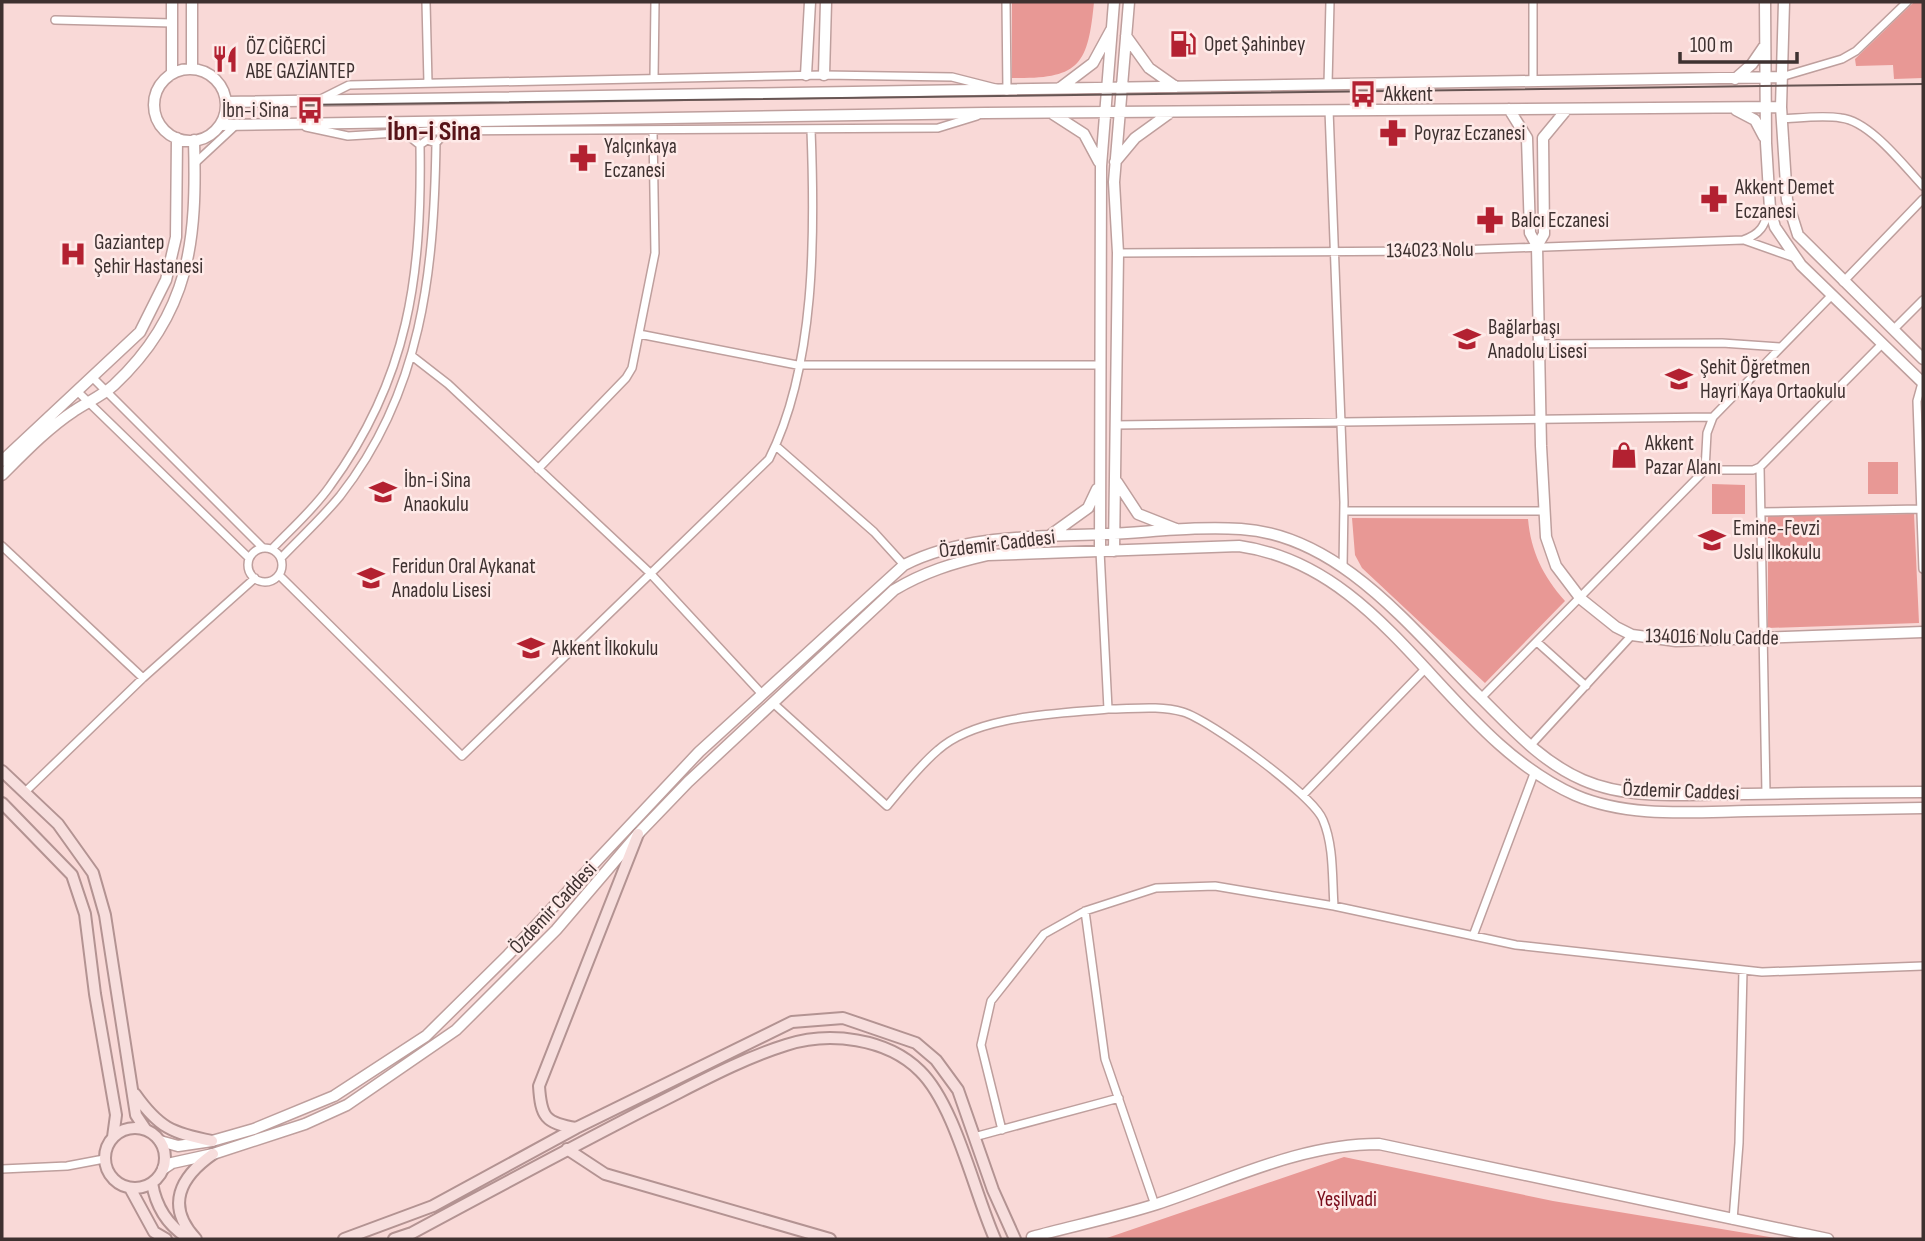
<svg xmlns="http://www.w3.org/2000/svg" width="1925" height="1241" font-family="'Sofia Sans Condensed',sans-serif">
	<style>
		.green { fill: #e89895 }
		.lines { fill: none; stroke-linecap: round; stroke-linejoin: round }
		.street-casing { stroke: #be9f9d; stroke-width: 10 }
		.secondary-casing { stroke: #be9f9d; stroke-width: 13 }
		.primary-casing { stroke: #b39392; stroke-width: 14 }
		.street { stroke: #fff; stroke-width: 7 }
		.secondary { stroke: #fff; stroke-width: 10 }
		.primary { stroke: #f7dedd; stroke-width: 10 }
		.tram { stroke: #665553; stroke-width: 2 }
		.labels { text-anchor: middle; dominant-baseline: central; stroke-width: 5; stroke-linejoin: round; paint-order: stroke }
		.poi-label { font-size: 21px; fill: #3e3130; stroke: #feeae8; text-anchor: start }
		.street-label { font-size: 21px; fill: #3e3130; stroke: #feeae8 }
		.park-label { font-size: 21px; fill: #790d1b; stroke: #feeae8 }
		.district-label { font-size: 28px; font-weight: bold; fill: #581318; stroke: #feeae8 }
	</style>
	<rect width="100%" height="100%" fill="#f9d9d7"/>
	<path class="green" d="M1012,2H1094C1088,66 1079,79 1012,78Z
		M1914,2H1923V78L1894,79L1893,65L1856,66L1855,59Z
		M1868,462H1898V494H1868Z
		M1712,484L1745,485V514H1712Z
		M1914,514L1919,623L1768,628V516Z
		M1352,518L1528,519C1531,552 1543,576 1565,601L1485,683L1362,568L1355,555Z
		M1344,1157L1553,1201L1781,1239H1104Z"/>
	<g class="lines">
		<defs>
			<path id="street" d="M426,2L428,83
				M55,20L172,23
				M1781,77L1842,59L1856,51L1907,2
				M654,78L655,2
				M1533,82V2
				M1328,84L1330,2
				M321,99L349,85L824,75L952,77L1007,91L1006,2
				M1329,110L1344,502L1343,568
				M1782,119C1801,118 1822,115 1841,118C1870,121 1904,166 1923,186
				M306,127L348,136L429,131L938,128L977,116
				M420,145L427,140L436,143
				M194,164L236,125
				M1744,240L1795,258
				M1118,253L1429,251L1743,240C1761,234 1764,226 1770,209
				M1843,282L1923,199
				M1893,330L1923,300
				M639,334L797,365H1100
				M1538,344L1722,343L1780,347
				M412,356L448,384L649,572L762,694
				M92,377L263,548
				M1922,383L1917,401L1923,569
				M77,391L249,558
				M1115,425L1713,417
				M776,446L874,532L904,565
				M1760,467L1766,793
				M538,469L626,378L632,368L655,253L653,132
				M1705,470L1707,433L1713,417L1831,296
				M1344,511H1544
				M1761,512L1920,509
				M2,546L143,678L255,578
				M248 565a17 17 0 1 1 34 0a17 17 0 1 1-34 0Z
				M272,549C291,529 314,509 330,486C409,378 422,275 420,145L405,133
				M1100,551L1108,709C1132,709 1159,705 1183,712C1210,720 1313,795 1323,820C1334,846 1332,878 1334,906
				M281,558C300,538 322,518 340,496C422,391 434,272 436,143L447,131
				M279,575L462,756L769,459C816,366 815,233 811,130
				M1537,642L1586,686
				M1481,698L1705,470H1753L1760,467L1881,345
				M773,703L887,806C903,787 919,766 938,750C977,715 1058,714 1108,709
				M1530,746L1632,635
				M25,792L143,678
				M1303,795L1425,669
				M1085,911L1105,1059L1155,1205
				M1473,936L1535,771
				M1002,1130L981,1045L991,1001L1044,934L1085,911L1156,888L1215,886L1334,906L1516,945L1762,972L1923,966
				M974,1137L1119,1098
				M2,1169L67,1166L104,1159
				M1733,1220L1739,1143L1743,970"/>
			<path id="secondary" d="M172,2V74
				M192,2V69
				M1765,2L1766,143L1770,209L1775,227L1801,265L1923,383
				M1126,36L1149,68L1176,87
				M154 105a36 36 0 1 1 72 0a36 36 0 1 1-72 0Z
				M806,75L810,2
				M824,75L826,2
				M1735,79L1752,64L1765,45
				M1060,88L1093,63L1111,30
				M226,102L1781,77
				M1781,107L1787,200L1798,235L1923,359
				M1509,109L1527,138L1530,233L1537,246L1541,446L1546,537L1556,566L1581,599L1616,627L1632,635L1676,641L1923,632
				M1736,110L1755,120L1764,137
				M1053,114L1084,134L1099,162
				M220,125L985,113L1781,107L1784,2
				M1115,162L1135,138L1171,112
				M1537,246L1544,234L1543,138L1567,109
				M2,461L140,332L166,280L176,237L177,138
				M2,475C24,453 48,428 74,411C87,402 102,396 114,385C191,313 197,239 194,140
				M1117,482L1138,514L1176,529
				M1049,536L1088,508L1097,489
				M1100,551L1101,166L1114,2
				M1114,551L1118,253L1114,182L1129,2
				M160,1141L178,1146L212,1141L254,1129L334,1096L426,1036L508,955L699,752L904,565C965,534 1038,537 1106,534C1151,532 1197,526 1241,529C1339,535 1410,627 1475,692C1508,724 1539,761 1583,780C1631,801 1692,794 1744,794C1804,793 1863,792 1923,792
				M163,1169L172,1163L213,1154L305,1124L347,1105L456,1030L556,930L638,834L688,782L894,590C924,572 953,563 988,555L1239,546C1389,567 1445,737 1575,795C1628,818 1691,812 1748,811C1806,810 1865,809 1923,808
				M1032,1237C1073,1226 1116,1217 1157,1204C1230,1180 1300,1144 1379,1144L1828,1239"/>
			<path id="primary" d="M2,771L58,824L93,873L105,915L136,1115L146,1130
				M2,803L72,875L85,914L95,994L116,1115L113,1137
				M135,1094C159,1128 172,1133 212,1141
				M105 1158a30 30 0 1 1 60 0a30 30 0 1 1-60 0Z
				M576,1128C545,1123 541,1117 539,1086L638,834
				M567,1149L605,1174L830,1239
				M152,1183C156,1207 167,1225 188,1238
				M130,1188L154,1232L166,1239
				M196,1239C165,1206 180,1177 213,1154
				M344,1239L433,1206L576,1128L792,1022L843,1018L916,1043L936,1060L958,1090L993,1190L1015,1239
				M394,1239L412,1233C490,1191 568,1149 646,1109C691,1087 738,1060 786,1045C829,1031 887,1038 920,1071C955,1105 974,1192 995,1239"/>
		</defs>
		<use href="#street" class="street-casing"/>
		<use href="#secondary" class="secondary-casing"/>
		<use href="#primary" class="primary-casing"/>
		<use href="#street" class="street"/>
		<use href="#secondary" class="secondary"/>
		<use href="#primary" class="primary"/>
		<path class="tram" d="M298,105L1923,84"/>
	</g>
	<defs>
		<symbol id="fuel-bare" viewBox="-9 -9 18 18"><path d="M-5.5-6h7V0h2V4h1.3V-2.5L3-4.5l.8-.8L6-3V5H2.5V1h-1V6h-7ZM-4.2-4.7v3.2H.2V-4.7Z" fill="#b32131" stroke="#feeae8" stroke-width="2.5" paint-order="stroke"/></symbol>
		<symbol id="restaurant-bare" viewBox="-9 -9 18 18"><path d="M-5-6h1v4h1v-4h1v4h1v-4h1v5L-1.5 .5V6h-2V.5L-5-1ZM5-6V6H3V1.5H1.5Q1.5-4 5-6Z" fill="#b32131" stroke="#feeae8" stroke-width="2.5" paint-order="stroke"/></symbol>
		<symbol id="bus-bare" viewBox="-9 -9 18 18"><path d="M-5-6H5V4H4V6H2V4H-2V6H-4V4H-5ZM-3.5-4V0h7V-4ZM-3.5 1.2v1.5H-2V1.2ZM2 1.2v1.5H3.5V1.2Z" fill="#b32131" stroke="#feeae8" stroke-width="2.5" paint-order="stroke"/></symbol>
		<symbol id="pharmacy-bare" viewBox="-9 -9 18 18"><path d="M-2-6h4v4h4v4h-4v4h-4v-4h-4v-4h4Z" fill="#b32131" stroke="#feeae8" stroke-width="2.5" paint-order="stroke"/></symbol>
		<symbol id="hospital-bare" viewBox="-9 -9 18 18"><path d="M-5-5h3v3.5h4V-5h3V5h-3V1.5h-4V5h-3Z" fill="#b32131" stroke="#feeae8" stroke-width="2.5" paint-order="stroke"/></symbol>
		<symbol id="school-bare" viewBox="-9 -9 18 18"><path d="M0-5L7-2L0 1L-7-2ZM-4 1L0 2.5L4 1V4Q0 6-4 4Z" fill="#b32131" stroke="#feeae8" stroke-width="2.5" paint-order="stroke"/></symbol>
		<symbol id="shop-bare" viewBox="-9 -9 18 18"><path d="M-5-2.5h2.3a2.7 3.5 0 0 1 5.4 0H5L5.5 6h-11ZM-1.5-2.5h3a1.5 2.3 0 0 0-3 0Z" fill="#b32131" stroke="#feeae8" stroke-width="2.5" paint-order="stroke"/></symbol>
	</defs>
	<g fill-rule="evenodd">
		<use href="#fuel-bare" x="1164" y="25" width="38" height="38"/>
		<use href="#restaurant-bare" x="206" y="40" width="38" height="38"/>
		<use href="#bus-bare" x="1344" y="75" width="38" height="38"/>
		<use href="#bus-bare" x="291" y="91" width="38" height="38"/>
		<use href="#pharmacy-bare" x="1374" y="114" width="38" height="38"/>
		<use href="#pharmacy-bare" x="564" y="139" width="38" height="38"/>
		<use href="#pharmacy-bare" x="1695" y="180" width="38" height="38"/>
		<use href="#pharmacy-bare" x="1471" y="201" width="38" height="38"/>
		<use href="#hospital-bare" x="54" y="235" width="38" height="38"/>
		<use href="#school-bare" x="1448" y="320" width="38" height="38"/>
		<use href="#school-bare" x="1660" y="360" width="38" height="38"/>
		<use href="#shop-bare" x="1605" y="436" width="38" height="38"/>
		<use href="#school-bare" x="364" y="473" width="38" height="38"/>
		<use href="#school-bare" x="1693" y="521" width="38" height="38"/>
		<use href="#school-bare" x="352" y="559" width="38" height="38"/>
		<use href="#school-bare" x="512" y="629" width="38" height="38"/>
	</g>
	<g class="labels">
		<g class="poi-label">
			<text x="1204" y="44">Opet Şahinbey</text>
			<text x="246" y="47">ÖZ CİĞERCİ<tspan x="246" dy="24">ABE GAZİANTEP</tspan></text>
			<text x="1384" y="94">Akkent</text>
			<text x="289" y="110" text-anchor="end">İbn-i Sina</text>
			<text x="1414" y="133">Poyraz Eczanesi</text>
			<text x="604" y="146">Yalçınkaya<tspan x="604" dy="24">Eczanesi</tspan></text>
			<text x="1735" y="187">Akkent Demet<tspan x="1735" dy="24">Eczanesi</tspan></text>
			<text x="1511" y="220">Balcı Eczanesi</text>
			<text x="94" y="242">Gaziantep<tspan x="94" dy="24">Şehir Hastanesi</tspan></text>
			<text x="1488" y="327">Bağlarbaşı<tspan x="1488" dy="24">Anadolu Lisesi</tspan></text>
			<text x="1700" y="367">Şehit Öğretmen<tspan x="1700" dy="24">Hayri Kaya Ortaokulu</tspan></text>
			<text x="1645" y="443">Akkent<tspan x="1645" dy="24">Pazar Alanı</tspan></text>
			<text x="404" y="480">İbn-i Sina<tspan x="404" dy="24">Anaokulu</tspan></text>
			<text x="1733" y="528">Emine-Fevzi<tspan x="1733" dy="24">Uslu İlkokulu</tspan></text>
			<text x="392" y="566">Feridun Oral Aykanat<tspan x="392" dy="24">Anadolu Lisesi</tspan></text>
			<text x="552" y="648">Akkent İlkokulu</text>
		</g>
		<g class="street-label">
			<text transform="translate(1430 250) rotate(-1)">134023 Nolu</text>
			<text transform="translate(997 544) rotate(-7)">Özdemir Caddesi</text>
			<text transform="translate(1712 637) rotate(1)">134016 Nolu Cadde</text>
			<text transform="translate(1681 791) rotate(2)">Özdemir Caddesi</text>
			<text transform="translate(553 908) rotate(-47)">Özdemir Caddesi</text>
		</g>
		<g class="park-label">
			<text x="1347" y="1199">Yeşilvadi</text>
		</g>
		<g class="district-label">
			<text x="434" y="131">İbn-i Sina</text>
		</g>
	</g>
	<rect width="1925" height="1241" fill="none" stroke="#3e3130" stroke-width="7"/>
	<path d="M1680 52v10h117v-10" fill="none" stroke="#3e3130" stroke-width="3.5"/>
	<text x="1690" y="52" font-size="21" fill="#3e3130" stroke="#feeae8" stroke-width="5" paint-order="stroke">100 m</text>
</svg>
